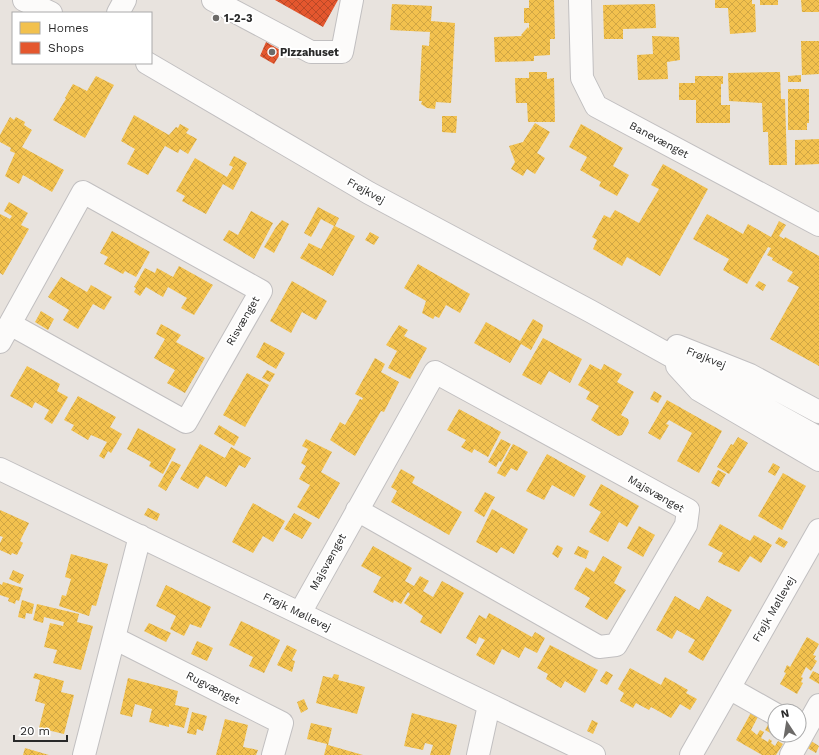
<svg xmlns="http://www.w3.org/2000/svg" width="819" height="755" font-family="'Work Sans',sans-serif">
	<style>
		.homes { fill: url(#homes-cross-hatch) }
		.shops { fill: url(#shops-cross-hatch) }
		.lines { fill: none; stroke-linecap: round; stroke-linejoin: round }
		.minor-casing { stroke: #c1bfc0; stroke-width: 24 }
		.minor { stroke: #fcfbfa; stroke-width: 22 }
		.poi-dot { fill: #6c6a68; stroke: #fff; stroke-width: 1.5 }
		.labels { text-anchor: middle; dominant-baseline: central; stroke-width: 4; stroke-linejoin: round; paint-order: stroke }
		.poi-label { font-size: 11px; font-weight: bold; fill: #292929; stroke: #fff; text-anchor: start }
		.street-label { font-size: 11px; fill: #292929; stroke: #fff }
	</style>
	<defs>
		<pattern id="homes-cross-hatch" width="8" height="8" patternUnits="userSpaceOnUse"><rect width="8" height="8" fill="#f2c14e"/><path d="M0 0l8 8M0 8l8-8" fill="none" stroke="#d0a644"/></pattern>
		<pattern id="shops-cross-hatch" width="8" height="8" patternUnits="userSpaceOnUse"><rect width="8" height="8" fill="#e4572e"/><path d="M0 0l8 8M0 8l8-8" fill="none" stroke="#b94827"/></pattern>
	</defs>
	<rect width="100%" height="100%" fill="#e8e3de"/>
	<path class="homes" d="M529,0H554L555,39H550V55L534,56V61L495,62L494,37L522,36L521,35L528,27L529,29V23H524V8H529Z
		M715,0H752V4H755L756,32L730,34L728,8H715Z
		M760,0H778V5H760Z
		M801,0H819V12H802Z
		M392,4L432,6L431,21L455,23L451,103L436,102L435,109L427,108L421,104L422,101H419L422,45L429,46L430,32L390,30Z
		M655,4L656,28L623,29V39H604L603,5Z
		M652,36L679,37L680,60L667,62L668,79L638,80L637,55L653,54Z
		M801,41H819V74L802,75Z
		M529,72H547V79L554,78L555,122H528L527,103H516L515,78H529Z
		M780,72L781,99H785L787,165H769L768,132H763L762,103L729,101L728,73Z
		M801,75V82H788V76Z
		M96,76L114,85L85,138L53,120L66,99L65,98L73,84L87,91Z
		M695,76H723V84H721V105H730V123H696V100H679V83H695Z
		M788,89H809V123H807V130H788Z
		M134,115L169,135L176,127L178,128L180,124L189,129L186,133L197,139L188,154L180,149L178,153L165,146L148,175L127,164L135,149L121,141Z
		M442,116H457L456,133L442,132Z
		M10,117L14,120L16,117L25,122L24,125L32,130L22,147L64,170L52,192L23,175L19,184L5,176L15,153L10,151L11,148L0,142V135Z
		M535,123L550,132L537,153L545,158L535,174L527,169L523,176L511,169L515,162L509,146L523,142Z
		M581,124L623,148L613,166L629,175L617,196L599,186L601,182L580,170L587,157L569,147Z
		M819,139V164L795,165V140Z
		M234,156L247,163L233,190L223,184L206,214L182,201L185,196L176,191L195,158L227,177L233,167L229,165Z
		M663,164L708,189L660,276L627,257L622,266L593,249L597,240L592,237L604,215L610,218L615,210L639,223L659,189L651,185Z
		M9,202L28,213L21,225L29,229L3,275L0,273V214L10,219L12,216L4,211Z
		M318,207L339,218L335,226L355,236L333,276L300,258L309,243L321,249L334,226L321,219L311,237L304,233Z
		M251,211L273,223L254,259L223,240L229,230L238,235Z
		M707,214L743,234L748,224L771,237L779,221L786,225L779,236L784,239L785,237L819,256V366L770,339L799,287L787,281L793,272L772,260L773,258L767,255L771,248L768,247L747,284L723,270L729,259L693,239Z
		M282,220L289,224L274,253L264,247L276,227Z
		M112,231L150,252L136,277L125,271L123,274L104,264L108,257L100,253Z
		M370,232L379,237L374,245L365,240Z
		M418,264L470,294L460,313L446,305L439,318L435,316L433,319L422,313L426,301L404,288Z
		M179,266L213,285L194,315L181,308L187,298L168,287L163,297L146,287L140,296L134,292L136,288L134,287L145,268L155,273L157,268L173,277Z
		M61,277L87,292L91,285L112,297L104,310L93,304L78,329L63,320L69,310L48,297Z
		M292,281L327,301L316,320L302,312L291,333L270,321Z
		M759,281L766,285L763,291L755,286Z
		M41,311L54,319L48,330L35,322Z
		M533,319L543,325L542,330L531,350L521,344L510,363L474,343L486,322L520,341Z
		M161,324L181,335L176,342L205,358L185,393L167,383L175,370L154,358L165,339L156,334Z
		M399,325L408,330L404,336L427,348L410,379L388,368L397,351L386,345Z
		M543,338L582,359L570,383L549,371L541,385L522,375Z
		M264,342L285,353L276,369L256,357Z
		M375,358L385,364L381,372L399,382L384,412L381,411L355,456L330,440L340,422L345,425L360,399L362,400L363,398L355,394Z
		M590,364L601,370L604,364L622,374L617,382L634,392L621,415L628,419L629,423L622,435L618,436L591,420L599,406L586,399L590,392L578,385Z
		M27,366L60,384L57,391L68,397L52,424L44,419L49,410L35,402L32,408L10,396Z
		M267,370L275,374L270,382L262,378Z
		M247,373L269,385L245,427L223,415Z
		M654,391L662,396L658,403L650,399Z
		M78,396L116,417L110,427L122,434L111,453L108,451L104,459L99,456L107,442L91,435L88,440L71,430L74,425L64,420Z
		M667,400L722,431L699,473L677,461L692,433L669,420L666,424L669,425L660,440L648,433Z
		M459,409L501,432L488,457L474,449L472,453L461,447L466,440L447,430Z
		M219,425L239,437L234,446L214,434Z
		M138,428L176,449L163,474L149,466L151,462L127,449Z
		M738,437L748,443L729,474L717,467L731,444L733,445Z
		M306,439L332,452L321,472L340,483L319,519L297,507L310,485L299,479L306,466L301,463L308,449L302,446Z
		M501,439L511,444L501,462L499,461L496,467L488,462Z
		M200,444L225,458L231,447L251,458L245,468L239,465L226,487L206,476L198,489L180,479Z
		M513,444L528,452L517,471L511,468L505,477L497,473Z
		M547,454L586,476L574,497L552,485L544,500L526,491Z
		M172,461L181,465L166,491L158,486Z
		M773,463L780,467L775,476L768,472Z
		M401,469L415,477L412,483L462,512L449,535L391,502L397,491L391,487Z
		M718,470L726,474L719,487L711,483Z
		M783,473L806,486L782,530L758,516Z
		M601,484L639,506L627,527L619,522L608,542L589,532L601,512L589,505Z
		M485,492L495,497L484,517L474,511Z
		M253,503L285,521L273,542L263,536L253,553L232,542Z
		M148,508L160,514L157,521L144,515Z
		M492,509L528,529L514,554L501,547L497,553L476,542Z
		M0,510L29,523L20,541L23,543L17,555L12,553L11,555L0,550V543L3,537L0,536Z
		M294,513L312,523L302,539L284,529Z
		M720,524L750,541L754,535L772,545L761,563L750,556L739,572L718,562L723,553L708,545Z
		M639,526L655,535L643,557L627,548Z
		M779,537L788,542L784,548L775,543Z
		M557,545L563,548L558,558L552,554Z
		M373,546L412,568L405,581L414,586L420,576L429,581L423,591L433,597L442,581L464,593L441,634L420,622L423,616L404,603L410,594L408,592L401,604L394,600L393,603L373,592L381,577L361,566Z
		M578,546L589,551L586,559L574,554Z
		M71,554L108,564L96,606L92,605L89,616L59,606L62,595L66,596L71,579L65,577Z
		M603,556L622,567L614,583L626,590L607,620L585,607L590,598L574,589L586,567L594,572Z
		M13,570L24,575L20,584L9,579Z
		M3,582L23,588L19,601L16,600L15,604L8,601L9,598L0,595V584L2,585Z
		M166,585L211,607L201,628L190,624L184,636L170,629L176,616L156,606Z
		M675,596L699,610L707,596L732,610L703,661L688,652L695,640L677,630L672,639L656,630Z
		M22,600L34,604L32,614L26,613L25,619L18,617Z
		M37,604L79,614L77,622L93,626L81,670L53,663L57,650L44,647L50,623L63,626L64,622L44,617L43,623L33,620Z
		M489,613L532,637L535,632L545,638L537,653L525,647L519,658L502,649L494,665L476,655L485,640L479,637L476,644L466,638L479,615L486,619Z
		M241,621L280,640L264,673L249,666L253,657L229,645Z
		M149,623L171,633L166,642L144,631Z
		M807,637L819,644L813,655L816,656L814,659L817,661L811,671L806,667L801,677L803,678L801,682L803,683L797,694L780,684L786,673L784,672L787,665L790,667Z
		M197,641L213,648L207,661L191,654Z
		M287,645L297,650L292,660L295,661L292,672L277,665Z
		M550,645L598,670L585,693L565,681L561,688L546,679L548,674L537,668Z
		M630,668L661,685L665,677L688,690L686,693L697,699L690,710L680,704L671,718L651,707L649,710L636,703L633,708L620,701L624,693L618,689Z
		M606,671L613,675L607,685L600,681Z
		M813,671L819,674V684L809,678Z
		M35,673L64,681L61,692L74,695L64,734L39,728L45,704L35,701L40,680L33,678Z
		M334,674L339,675L338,680L365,687L357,714L316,703L323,676L332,678Z
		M128,678L178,691L175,705L189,708L184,728L169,724V727L149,722L152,709L135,704L132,717L120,714Z
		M304,699L308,709L301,713L297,702Z
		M753,709L760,713L751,730L757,735L760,730L764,732L761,738L768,742L769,739L772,741L771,743L775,746L778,741L783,744L776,755H762L736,740Z
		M192,712L207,716L203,731L197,729L196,735L187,733Z
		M412,713L457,725L450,755H430L433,745L425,743L423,750L404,746Z
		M772,718L775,720V729L772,734L765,730Z
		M225,719L248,725L243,747L258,750L256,755H216Z
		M592,720L598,723L593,734L587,731Z
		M311,723L332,728L328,745L363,755H324L327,744L307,739Z
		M808,739L819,746L816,753L804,746Z
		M25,748L49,755H23Z"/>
	<path class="shops" d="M275,0H338L323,27Z
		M266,42L282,51L274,64L260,56Z"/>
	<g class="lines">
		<defs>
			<path id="minor" d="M24,0L51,13
				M213,0L311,52H342L352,0
				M580,0L582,78L596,106L819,225
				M118,13L125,0
				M147,63L369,193L590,311L819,438
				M0,342L83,192L261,291L186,422L10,324
				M677,346L750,375L819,412
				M677,366L699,390L819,460
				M0,469L594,755
				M300,613L435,372L688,510L686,525L616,645L599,647L357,510
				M114,638L282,723L273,755
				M729,688L775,714
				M84,755L140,536
				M478,755L489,705
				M691,755L819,530
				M791,755L819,705"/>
		</defs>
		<use href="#minor" class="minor-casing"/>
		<use href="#minor" class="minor"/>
	</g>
	<g class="poi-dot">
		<circle cx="216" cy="18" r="4"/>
		<circle cx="272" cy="52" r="4"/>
	</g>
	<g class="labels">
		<g class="poi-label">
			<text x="224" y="18">1-2-3</text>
			<text x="280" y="52">Pizzahuset</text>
		</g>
		<g class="street-label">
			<text transform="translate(659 140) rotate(28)">Banevænget</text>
			<text transform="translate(366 191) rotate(29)">Frøjkvej</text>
			<text transform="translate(243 321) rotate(-60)">Risvænget</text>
			<text transform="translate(706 358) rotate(22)">Frøjkvej</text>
			<text transform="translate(656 494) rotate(30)">Majsvænget</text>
			<text transform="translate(328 562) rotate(-61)">Majsvænget</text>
			<text transform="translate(774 609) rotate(-60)">Frøjk Møllevej</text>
			<text transform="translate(297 612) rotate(26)">Frøjk Møllevej</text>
			<text transform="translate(213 688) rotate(27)">Rugvænget</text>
		</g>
	</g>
	<rect x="12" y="12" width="140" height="52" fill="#ffffff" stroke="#a9a9a9"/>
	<rect x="20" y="22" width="20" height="12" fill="#f2c14e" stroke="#a9a9a9"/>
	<text x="48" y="32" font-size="12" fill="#292929">Homes</text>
	<rect x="20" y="42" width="20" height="12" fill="#e4572e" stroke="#a9a9a9"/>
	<text x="48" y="52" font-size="12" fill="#292929">Shops</text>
	<g transform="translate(787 723) rotate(348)"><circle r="19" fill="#ffffff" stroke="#a9a9a9"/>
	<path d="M0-3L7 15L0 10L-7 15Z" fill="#6c6a68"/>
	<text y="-6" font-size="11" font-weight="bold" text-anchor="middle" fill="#292929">N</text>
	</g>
	<path d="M14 735v6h53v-6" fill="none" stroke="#292929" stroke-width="2"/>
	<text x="20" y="735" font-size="12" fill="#292929" stroke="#ffffff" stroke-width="3" paint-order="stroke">20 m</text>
</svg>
